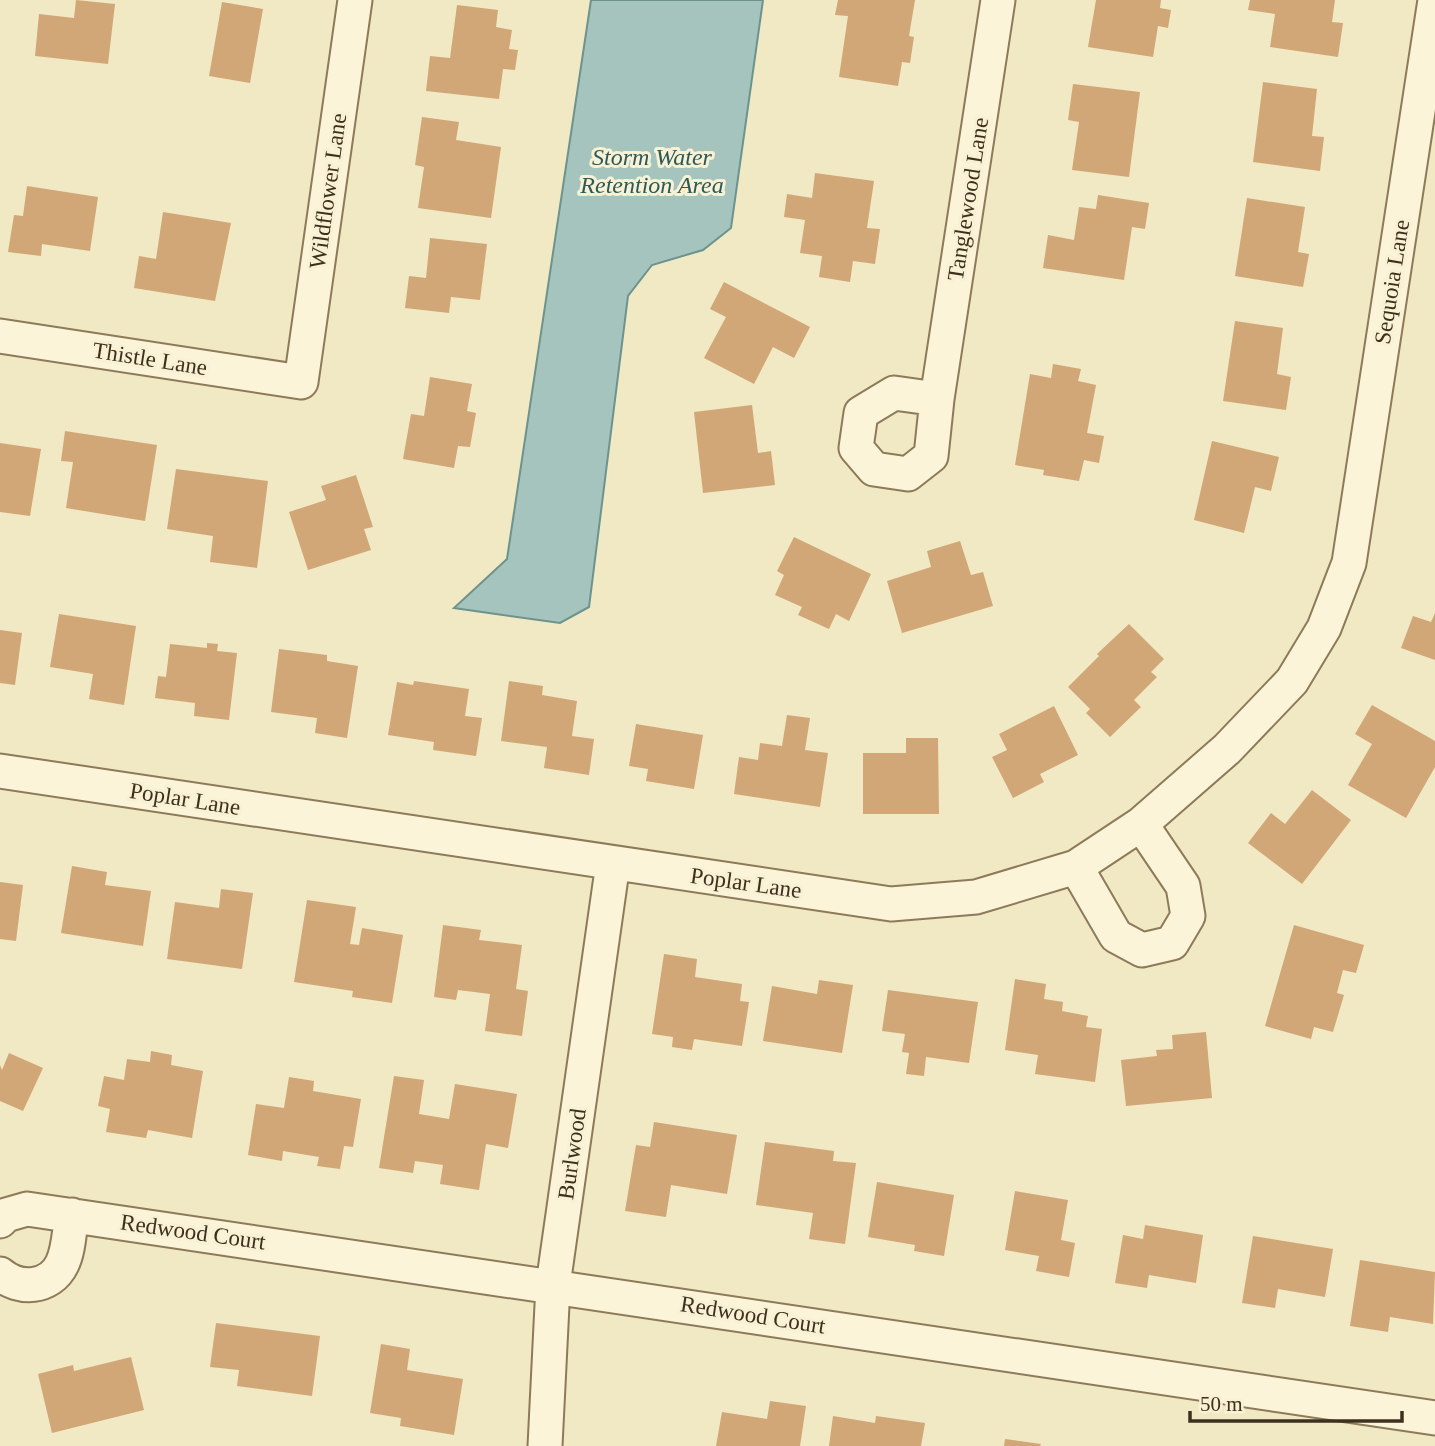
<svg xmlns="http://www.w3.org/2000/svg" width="1435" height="1446" font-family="Georgia,serif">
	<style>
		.water { fill: #a6c4be; stroke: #6c938d; stroke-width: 2 }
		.building { fill: #d1a777 }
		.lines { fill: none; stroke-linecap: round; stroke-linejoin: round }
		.street-casing { stroke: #8d7a59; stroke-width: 37 }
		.street { stroke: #fbf4d8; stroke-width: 33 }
		.labels { text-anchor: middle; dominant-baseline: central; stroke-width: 6; stroke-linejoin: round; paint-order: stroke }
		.street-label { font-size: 23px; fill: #3c301e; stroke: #f8f1d4 }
		.water-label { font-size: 24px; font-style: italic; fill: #2c5a5c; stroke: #f8f1d4 }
	</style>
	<rect width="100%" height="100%" fill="#f1e8c4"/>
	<path class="water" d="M591,0H763L731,228L703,250L652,265L628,296L589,607L560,623L454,608L507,559Z"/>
	<path class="building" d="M76,0L115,4L108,64L35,56L39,14L74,18Z
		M838,0H915L909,36L914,37L910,63L902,62L898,86L839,77L848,16L835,15Z
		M1096,0H1161L1160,8L1171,10L1168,28L1158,26L1153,57L1088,47Z
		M1250,0H1335L1332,22L1343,23L1338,57L1270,47L1275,14L1248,10Z
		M222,2L263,9L250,83L209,76Z
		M457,5L498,10L496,27L512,30L509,49L518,50L515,70L503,69L499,99L426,91L430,56L450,58Z
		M1263,82L1317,89L1312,136L1324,137L1320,171L1253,162Z
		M1073,84L1140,92L1129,177L1072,170L1079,122L1068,120Z
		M422,117L459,122L456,140L501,147L491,218L418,208L424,167L415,165Z
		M815,173L874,181L867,228L880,229L875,264L853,261L850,282L819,277L822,256L800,253L805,220L784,217L787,194L812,198Z
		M27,186L98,197L90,251L42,244L41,256L8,252L14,215L23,216Z
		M1098,195L1149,203L1145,229L1132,227L1124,280L1043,268L1048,235L1074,240L1079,207L1096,209Z
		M1247,198L1305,207L1298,252L1309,254L1303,287L1235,276Z
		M163,212L231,223L215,301L134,288L139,256L156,259Z
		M430,238L487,244L480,300L451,297L449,313L405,308L409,276L426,278Z
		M724,282L810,327L794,358L773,347L754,384L704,358L726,317L710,309Z
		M1235,321L1283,328L1277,374L1291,377L1286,410L1223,401Z
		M1053,364L1081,369L1078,381L1096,385L1087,433L1104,436L1099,463L1084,460L1079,481L1043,475L1044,470L1015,465L1030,374L1051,378Z
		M430,377L472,384L467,411L476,413L470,447L458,446L454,468L403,459L411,414L424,416Z
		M752,405L758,453L771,451L775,485L703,493L694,412Z
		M65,431L157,445L145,521L66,508L73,462L61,461Z
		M1212,441L1279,457L1271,491L1255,487L1244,533L1194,520Z
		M0,443L41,449L30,516L0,512Z
		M176,469L268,481L257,568L210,562L213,536L167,529Z
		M356,475L373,527L364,529L371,550L308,570L289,512L326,500L321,486Z
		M794,537L871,574L849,621L836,614L829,629L798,615L802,607L775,595L784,575L777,571Z
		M960,541L971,575L983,572L993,606L902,633L887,581L931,567L927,551Z
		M1435,613V660L1401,648L1413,616L1431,622Z
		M59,614L136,626L124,705L89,699L93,674L50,667Z
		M1129,624L1164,659L1151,672L1157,677L1134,700L1141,707L1110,737L1086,713L1090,709L1068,687L1099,656L1097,654Z
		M0,630L22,633L15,685L0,683Z
		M207,643L218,644L217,651L237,653L229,720L194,716L195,703L155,698L158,676L166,677L170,644L207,648Z
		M279,649L327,655V661L358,666L347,738L315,733L317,718L271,712Z
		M414,681L469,689L465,716L482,718L476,756L433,750L434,742L388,735L397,682L413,685Z
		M509,681L543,686L542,695L577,701L572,736L594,739L589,775L544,768L547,747L501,741Z
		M1372,705L1435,741V767L1406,818L1348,785L1372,744L1355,734Z
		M1054,706L1078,755L1040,774L1044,782L1013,798L992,757L1007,750L999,734Z
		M787,715L810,718L805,750L828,753L820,807L734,794L739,757L758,760L760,743L782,746Z
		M636,724L703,735L694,789L646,781L648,769L629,766Z
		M906,738H938L939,814H863V753H906Z
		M1312,790L1351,820L1302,884L1248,843L1271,813L1285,824Z
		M72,866L107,872L105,885L151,891L143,946L61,933Z
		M0,882L23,885L16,941L0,939Z
		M221,889L253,893L242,969L167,959L175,902L219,908Z
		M307,900L356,907L350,944L359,945L362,928L403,935L392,1003L352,997L353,991L294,982Z
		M443,925L481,930L479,940L522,945L516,989L528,991L522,1036L485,1031L490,994L458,990L456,1000L434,997Z
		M1294,925L1364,945L1356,973L1343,970L1337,993L1344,995L1333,1032L1314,1027L1311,1039L1265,1026Z
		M664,954L697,959L695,977L742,984L740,1001L749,1002L742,1046L694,1039L692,1050L672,1047L673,1037L652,1034Z
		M1015,979L1046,984L1044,999L1063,1002L1062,1011L1088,1016L1086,1027L1102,1029L1095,1082L1035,1074L1038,1055L1005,1050Z
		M819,980L853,985L842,1053L763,1041L772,986L817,994Z
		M888,990L978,1002L969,1063L926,1057L924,1076L906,1074L909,1053L902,1052L905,1034L882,1031Z
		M1206,1032L1212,1098L1126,1106L1121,1060L1157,1056L1156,1050L1173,1049L1172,1035Z
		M151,1051L172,1055L171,1065L203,1071L192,1138L148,1130L146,1138L106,1132L110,1109L98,1106L104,1076L124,1080L127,1059L150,1062Z
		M9,1053L43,1068L23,1111L0,1101V1065L2,1070Z
		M394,1076L424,1080L419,1114L449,1119L455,1084L517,1094L508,1148L486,1144L479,1190L440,1184L443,1165L415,1161L413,1173L379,1168Z
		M289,1077L314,1081L313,1091L361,1099L353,1147L344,1146L340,1169L317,1166L319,1157L283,1151L282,1161L248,1155L256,1104L284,1108Z
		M654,1122L737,1135L727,1194L671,1185L666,1217L625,1211L636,1145L650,1147Z
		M765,1142L834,1151L833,1161L856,1163L845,1244L809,1239L813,1213L756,1205Z
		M877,1182L954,1195L944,1256L914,1251L915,1245L868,1237Z
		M1015,1191L1068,1200L1061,1240L1075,1243L1069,1277L1036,1271L1039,1256L1005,1250Z
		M1145,1225L1203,1235L1196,1283L1149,1275L1147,1288L1115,1283L1123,1235L1143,1239Z
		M1253,1236L1333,1249L1325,1297L1278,1289L1275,1308L1242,1303Z
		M1360,1260L1435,1272L1433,1324L1390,1317L1388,1332L1350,1326Z
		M216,1323L320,1336L312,1396L237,1386L239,1370L210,1367Z
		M381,1344L410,1349L407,1370L463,1379L454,1435L400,1426L401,1418L370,1413Z
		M131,1357L144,1410L52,1433L38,1374L73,1365L74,1371Z
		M770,1401L806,1406L800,1446H716L722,1412L767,1419Z
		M833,1416L875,1423L876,1416L925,1423L921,1446H829Z
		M1005,1439L1041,1444L1040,1446H1004Z"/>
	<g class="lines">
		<defs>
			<path id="street" d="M0,336L301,382L355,0
				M937,399L894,393L861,413L856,448L874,469L908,474L931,456L937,399L998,0
				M0,771L891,904L976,897L1076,867L1141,824L1227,749L1292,681L1324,628L1349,563L1435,0
				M1076,867L1116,936L1142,950L1172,943L1188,916L1183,886L1141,824
				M0,1221L6,1215L27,1209L1435,1418
				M0,1274C19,1290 50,1289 62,1264C69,1250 69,1231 72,1215
				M545,1446L553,1285L613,863"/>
		</defs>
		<use href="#street" class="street-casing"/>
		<use href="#street" class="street"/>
	</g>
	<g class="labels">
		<g class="street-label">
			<text transform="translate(328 191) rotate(-82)">Wildflower Lane</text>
			<text transform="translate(968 199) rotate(-81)">Tanglewood Lane</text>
			<text transform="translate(1392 282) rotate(-81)">Sequoia Lane</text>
			<text transform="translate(150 359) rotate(9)">Thistle Lane</text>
			<text transform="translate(185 799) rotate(9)">Poplar Lane</text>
			<text transform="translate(746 883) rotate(8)">Poplar Lane</text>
			<text transform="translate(572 1154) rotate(-82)">Burlwood</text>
			<text transform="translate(193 1232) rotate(8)">Redwood Court</text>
			<text transform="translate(753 1315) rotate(9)">Redwood Court</text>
		</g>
		<g class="water-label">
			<text x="652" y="157">Storm Water<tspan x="652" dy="28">Retention Area</tspan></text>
		</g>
	</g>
	<path d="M1190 1411v10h212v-10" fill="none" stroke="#3c301e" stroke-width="3.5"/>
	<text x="1200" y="1411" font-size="21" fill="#3c301e" stroke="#f8f1d4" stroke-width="5" paint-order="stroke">50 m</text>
</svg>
